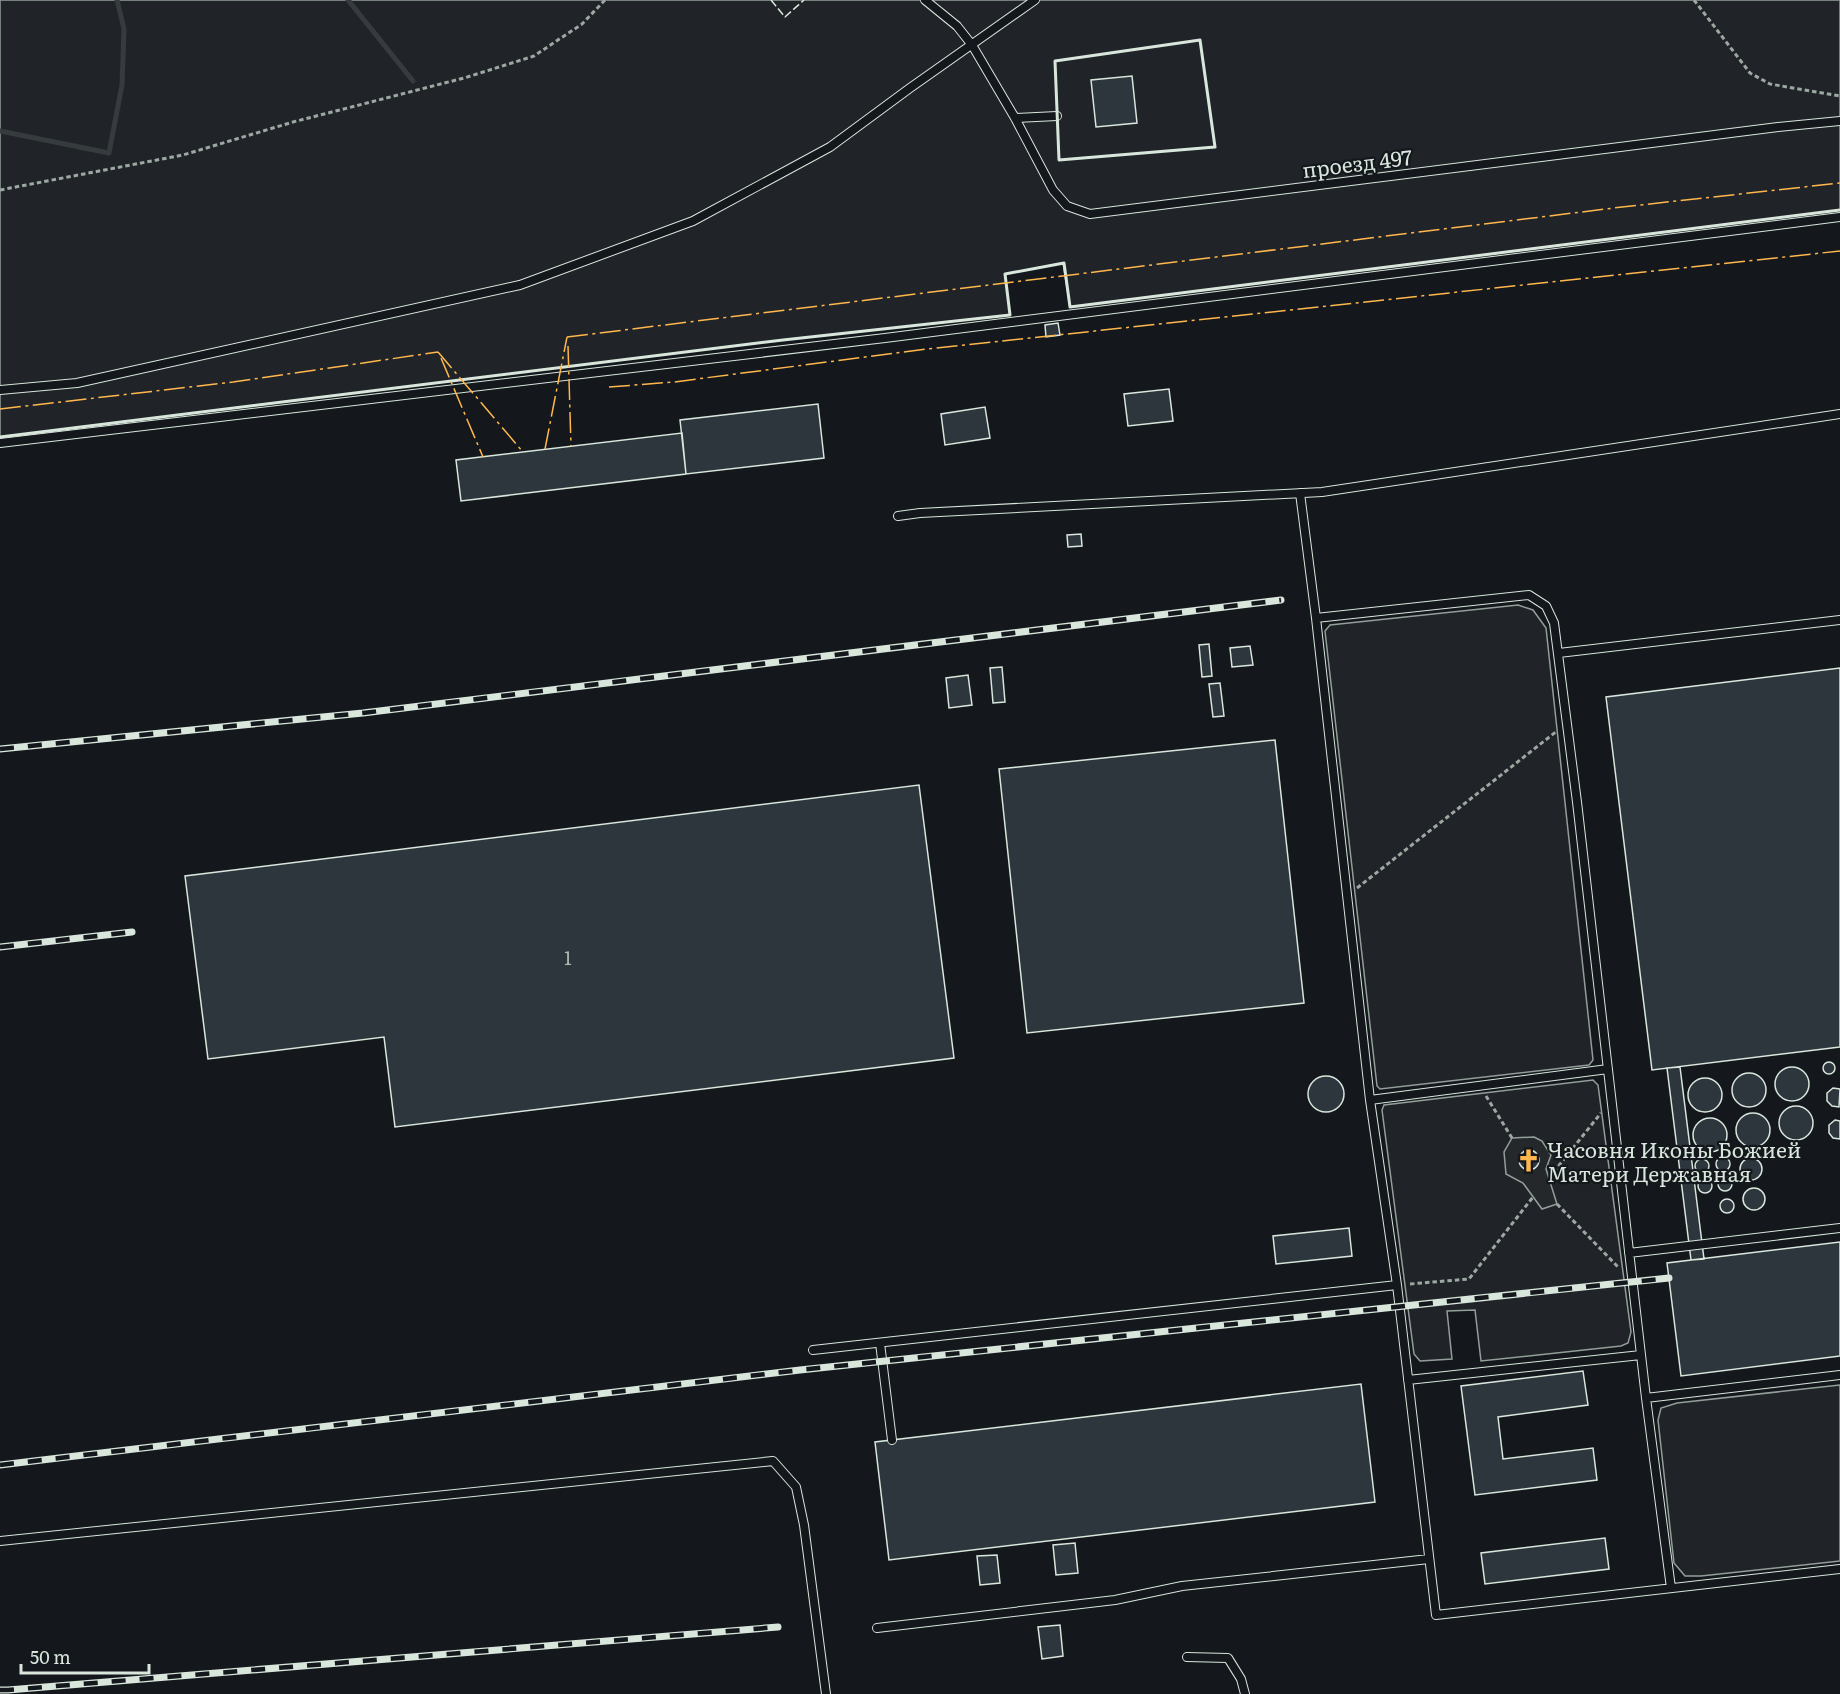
<svg xmlns="http://www.w3.org/2000/svg" width="1840" height="1694" font-family="Literata,serif">
	<style>
		.green { fill: #202428; stroke: #939e99; stroke-width: 1.5 }
		.parking { fill: #24282b; stroke: #939e99; stroke-width: 1.5 }
		.lines { fill: none; stroke-linecap: round; stroke-linejoin: round }
		.stream { stroke: #363b3e; stroke-width: 5 }
		.building { fill: #2c363c; stroke: #d8e6dc; stroke-width: 1.5 }
		.lane-casing { stroke: #d8e6dc; stroke-width: 10 }
		.path { stroke: #9da8a2; stroke-width: 3; stroke-dasharray: 4.5 3; stroke-linecap: butt }
		.lane { stroke: #14181c; stroke-width: 8 }
		.rail-casing { stroke: #d8e6dc; stroke-width: 7 }
		.rail { stroke: #14181c; stroke-width: 4.5; stroke-dasharray: 14; stroke-linecap: butt }
		.fence { stroke: #d8e6dc; stroke-width: 1.5; stroke-dasharray: 8 3; stroke-linecap: butt }
		.wall { stroke: #d8e6dc; stroke-width: 3 }
		.power { stroke: #ffb74d; stroke-width: 1.5; stroke-dasharray: 21 4.5 3 4.5; stroke-linecap: butt }
		.labels { text-anchor: middle; dominant-baseline: central; stroke-width: 4.5; stroke-linejoin: round; paint-order: stroke }
		.number-label { font-size: 18px; fill: #adbab4 }
		.street-label { font-size: 21px; fill: #d8e6dc; stroke: #14181c }
		.poi-label { font-size: 21px; fill: #d8e6dc; stroke: #14181c; text-anchor: start }
	</style>
	<rect width="100%" height="100%" fill="#14181c"/>
	<path class="green" d="M0,0H1840V210L1070,307L1063,263L1005,274L1010,315L783,340L0,437Z
		M1518,605L1533,610L1546,628L1593,1060L1589,1065L1380,1089L1377,1086L1325,631L1330,625Z
		M1593,1080L1598,1085L1631,1332L1628,1343L1621,1346L1481,1361L1475,1310L1447,1311L1452,1359L1420,1361L1414,1354L1382,1110L1384,1105Z
		M1840,1385V1561L1701,1576H1685L1674,1563L1658,1420L1661,1408L1677,1403Z"/>
	<path class="parking" d="M1534,1137L1542,1141L1551,1155L1546,1169L1557,1204L1542,1209L1523,1183L1506,1174L1504,1152L1512,1138Z"/>
	<g class="lines">
		<path class="stream" d="M348,0L413,81
			M0,131L109,153L122,85L124,29L117,0"/>
	</g>
	<path class="building" d="M1132,76L1137,123L1096,127L1091,80Z
		M1058,323L1060,335L1046,337L1045,325Z
		M1169,389L1173,421L1128,426L1124,394Z
		M818,404L824,458L686,474L680,420Z
		M985,407L990,438L945,445L941,414Z
		M682,433L686,474L461,501L456,460Z
		M1081,534L1082,546L1068,547L1067,535Z
		M1209,644L1212,676L1202,677L1199,645Z
		M1250,646L1253,665L1232,667L1230,648Z
		M1002,667L1005,702L993,703L990,668Z
		M1840,668V1047L1652,1070L1606,697Z
		M968,675L972,705L949,708L946,678Z
		M1220,683L1224,716L1213,717L1209,684Z
		M1275,740L1304,1003L1027,1033L999,769Z
		M919,785L954,1058L395,1127L384,1037L208,1059L185,876Z
		M1823 1068a6 6 0 1 1 12 0a6 6 0 1 1-12 0Z
		M1775 1084a17 17 0 1 1 34 0a17 17 0 1 1-34 0Z
		M1680,1067L1704,1259L1691,1260L1667,1068Z
		M1732 1090a17 17 0 1 1 34 0a17 17 0 1 1-34 0Z
		M1308 1094a18 18 0 1 1 36 0a18 18 0 1 1-36 0Z
		M1688 1095a17 17 0 1 1 34 0a17 17 0 1 1-34 0Z
		M1833,1088L1840,1089L1839,1107L1832,1106L1827,1101V1093Z
		M1779 1123a17 17 0 1 1 34 0a17 17 0 1 1-34 0Z
		M1736 1130a17 17 0 1 1 34 0a17 17 0 1 1-34 0Z
		M1693 1135a17 17 0 1 1 34 0a17 17 0 1 1-34 0Z
		M1835,1120L1840,1121V1139L1833,1138L1829,1133V1125Z
		M1519 1160a10 10 0 1 1 20 0a10 10 0 1 1-20 0Z
		M1716 1164a7 7 0 1 1 14 0a7 7 0 1 1-14 0Z
		M1740 1169a11 11 0 1 1 22 0a11 11 0 1 1-22 0Z
		M1695 1166a7 7 0 1 1 14 0a7 7 0 1 1-14 0Z
		M1718 1184a7 7 0 1 1 14 0a7 7 0 1 1-14 0Z
		M1698 1186a7 7 0 1 1 14 0a7 7 0 1 1-14 0Z
		M1743 1199a11 11 0 1 1 22 0a11 11 0 1 1-22 0Z
		M1720 1206a7 7 0 1 1 14 0a7 7 0 1 1-14 0Z
		M1349,1228L1352,1256L1276,1264L1273,1236Z
		M1840,1242V1356L1681,1376L1667,1263Z
		M1583,1371L1588,1405L1498,1417L1503,1459L1593,1448L1597,1480L1475,1495L1461,1386Z
		M1361,1384L1375,1502L889,1560L875,1442Z
		M1605,1538L1609,1569L1485,1584L1481,1553Z
		M1075,1543L1078,1573L1056,1575L1053,1545Z
		M997,1555L1000,1583L980,1585L977,1556Z
		M1060,1625L1063,1656L1042,1659L1038,1627Z"/>
	<g class="lines">
		<defs>
			<path id="lane" d="M925,0L957,26L972,45L1015,118L1053,190L1067,206L1090,214L1778,127L1840,121
				M1015,118L1057,116
				M0,390L77,383L520,285L693,221L830,147L910,88L1035,0
				M0,443L885,338L1840,217
				M1300,493L1316,618L1370,1100L1397,1285L1436,1615L1840,1569
				M898,516L920,513L1322,492L1840,414
				M1316,618L1529,595L1546,606L1554,623L1577,802L1646,1398L1671,1588
				M1559,653L1840,620
				M1370,1100L1608,1069
				M1629,1253L1840,1228
				M880,1343L892,1440
				M813,1350L1397,1285
				M1408,1380L1641,1355
				M1646,1398L1840,1375
				M0,1541L773,1461L796,1487L804,1525L826,1694
				M877,1628L1115,1600L1182,1586L1429,1559
				M1187,1657L1228,1658L1241,1679L1245,1694"/>
		</defs>
		<use href="#lane" class="lane-casing"/>
		<path class="path" d="M1694,0L1750,73L1770,84L1840,96
			M0,190L183,155L293,122L464,78L534,56L582,24L605,0
			M1357,888L1557,731
			M1486,1096L1512,1138
			M1549,1178L1601,1113
			M1557,1204L1619,1268
			M1410,1284L1469,1279L1533,1197"/>
		<use href="#lane" class="lane"/>
		<defs>
			<path id="rail" d="M0,749L363,713L1281,600
				M0,947L132,932
				M0,1465L800,1370L1669,1278
				M0,1690H8L778,1627"/>
		</defs>
		<use href="#rail" class="rail-casing"/>
		<use href="#rail" class="rail"/>
		<path class="fence" d="M771,0L785,17L804,0"/>
		<path class="wall" d="M1200,40L1215,147L1059,160L1055,61Z
			M0,437L783,340L1010,315L1005,274L1064,263L1070,307L1840,210"/>
		<path class="power" d="M567,337L1622,207L1840,183
			M568,346L571,446
			M438,352L523,452
			M441,358L483,457
			M609,387L674,382L927,349L1840,251
			M0,409L233,382L438,352
			M545,449L567,337"/>
	</g>
	<defs>
		<symbol id="church-bare" viewBox="-9 -9 18 18"><path d="M-1.2-6h2.4v3.5h3.3v2.4h-3.3V6h-2.4V-.1h-3.3v-2.4h3.3Z" fill="#ffb74d" stroke="#14181c" stroke-width="2.5" paint-order="stroke"/></symbol>
	</defs>
	<g fill-rule="evenodd">
		<use href="#church-bare" x="1512" y="1144" width="33" height="33"/>
	</g>
	<g class="labels">
		<g class="number-label">
			<text x="568" y="957">1</text>
		</g>
		<g class="street-label">
			<text transform="translate(1357 162) rotate(-7)">проезд 497</text>
		</g>
		<g class="poi-label">
			<text x="1547" y="1148">Часовня Иконы Божией<tspan x="1547" dy="24">Матери Державная</tspan></text>
		</g>
	</g>
	<path d="M21 1664v9h128v-9" fill="none" stroke="#d8e6dc" stroke-width="3"/>
	<text x="30" y="1664" font-size="18" fill="#d8e6dc" stroke="#14181c" stroke-width="4.5" paint-order="stroke">50 m</text>
</svg>
